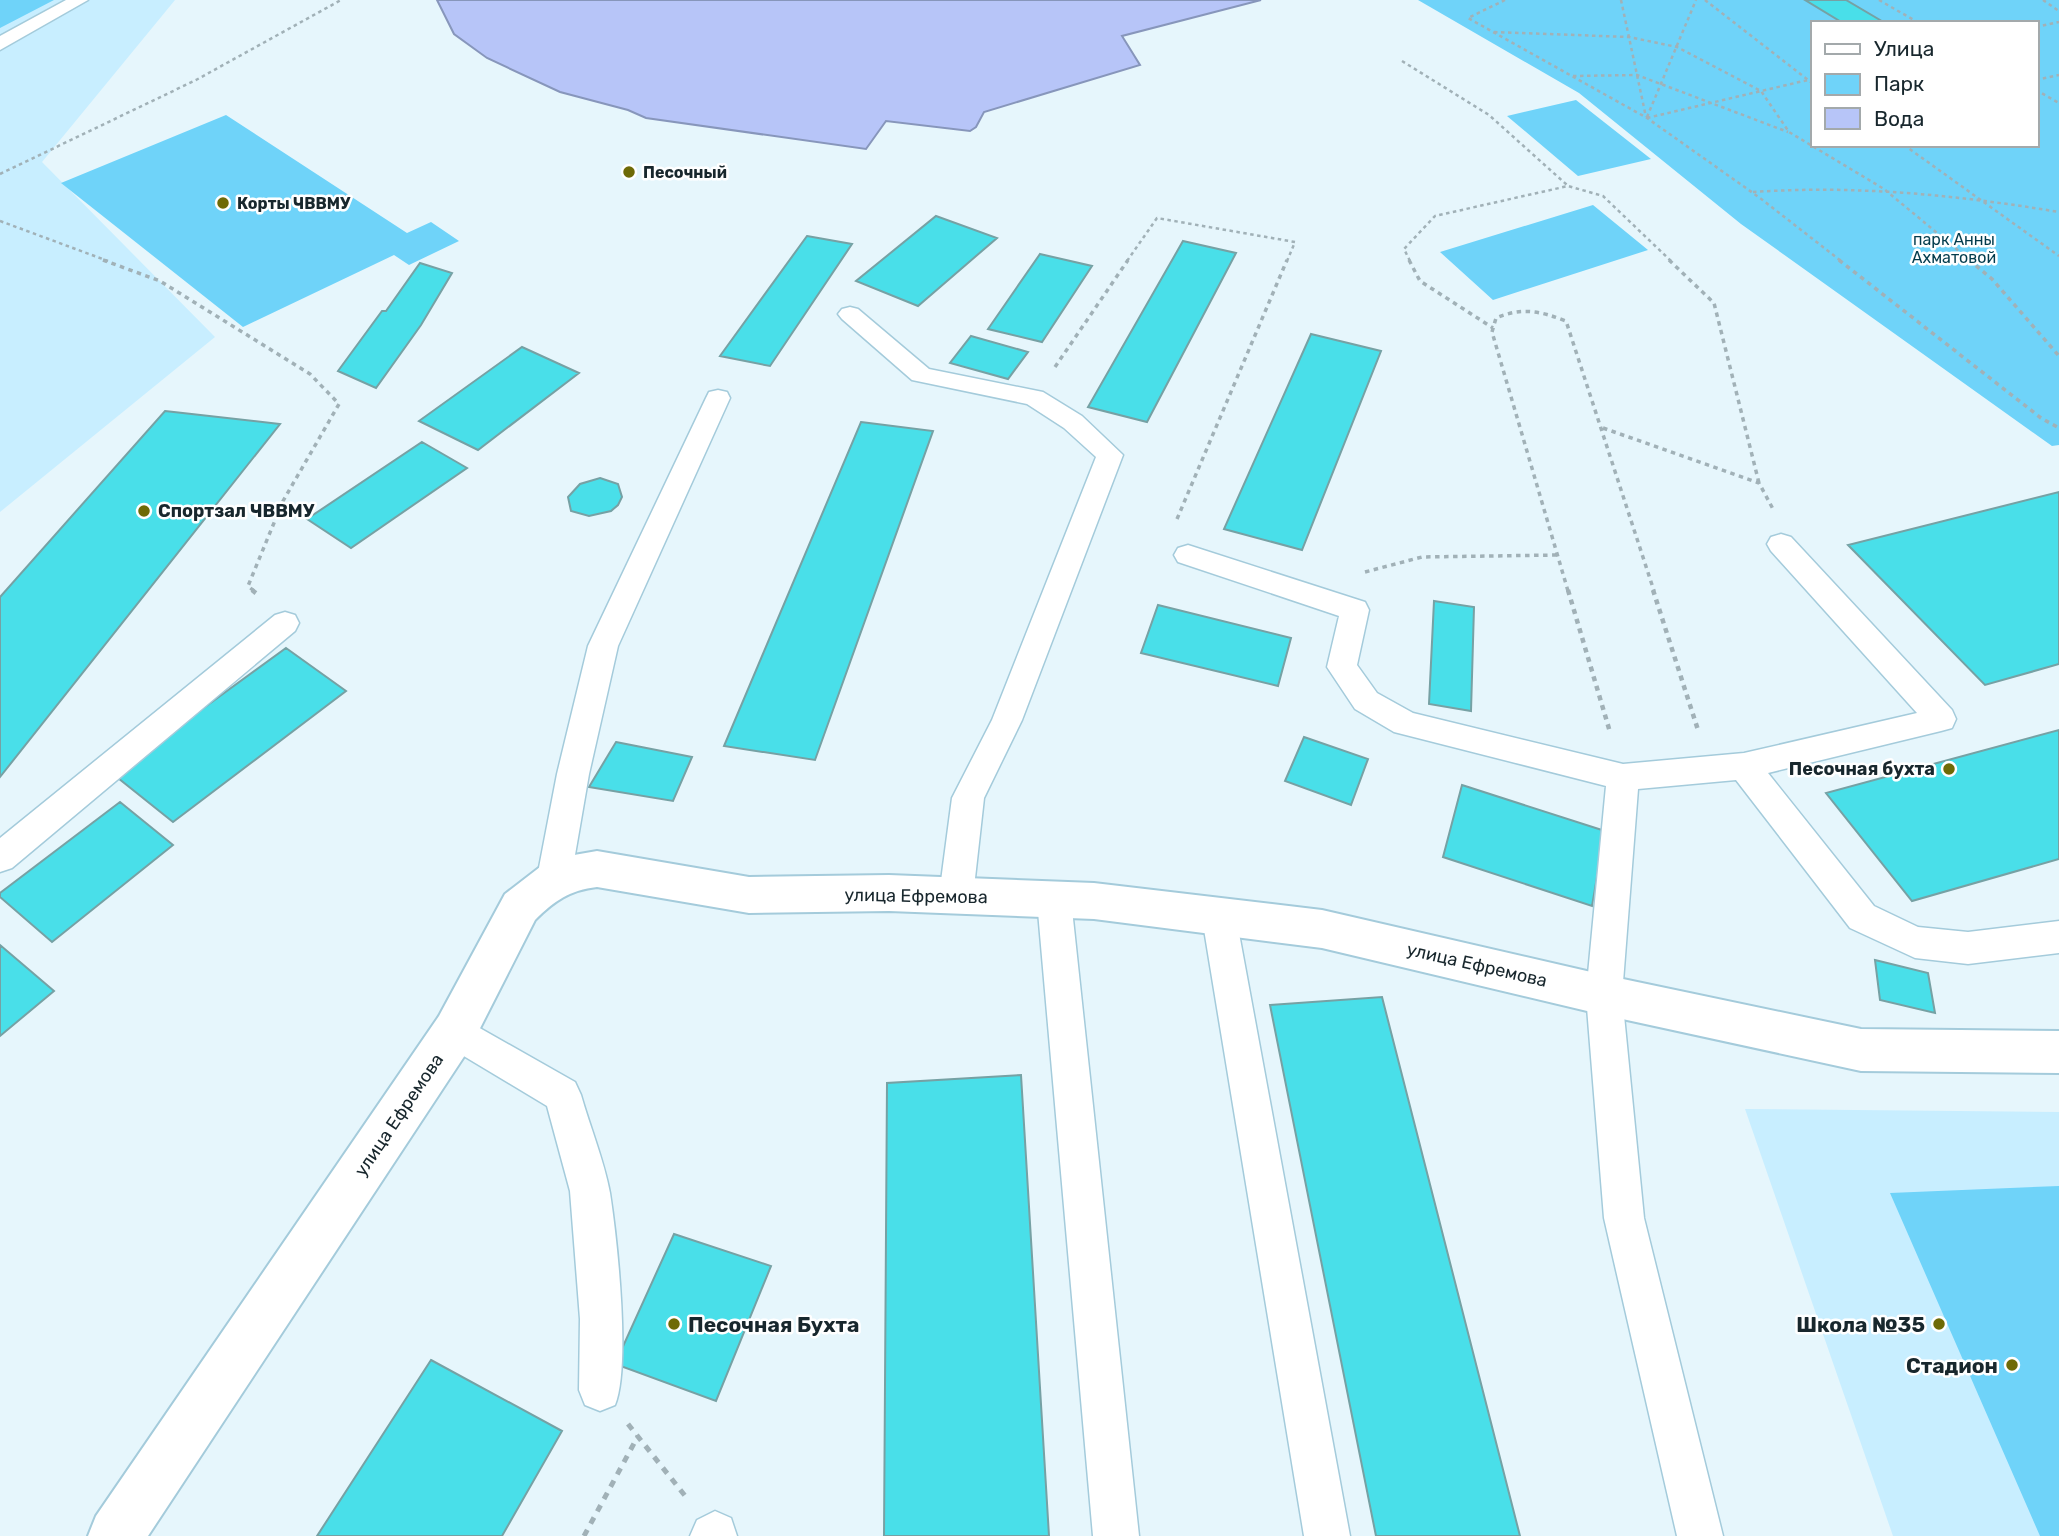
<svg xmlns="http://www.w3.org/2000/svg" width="2059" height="1536" font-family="Rubik,sans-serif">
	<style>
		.built { fill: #c8eeff }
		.green { fill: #6fd3f9; fill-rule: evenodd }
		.water { fill: #b7c5f8; stroke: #8796bb; stroke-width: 2 }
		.building { fill: #49dfe9; stroke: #76a1a4; stroke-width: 2 }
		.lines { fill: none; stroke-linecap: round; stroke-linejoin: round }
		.service-casing { stroke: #a4cbdb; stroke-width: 3 }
		.minor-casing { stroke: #a4cbdb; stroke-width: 4 }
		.path-far3 { stroke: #a1b1b7; stroke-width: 2.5; stroke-dasharray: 3.5 3.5; stroke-linecap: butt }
		.path-far2 { stroke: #a1b1b7; stroke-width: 3.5; stroke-dasharray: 4.5 4.5; stroke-linecap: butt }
		.path-far1 { stroke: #a1b1b7; stroke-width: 4.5; stroke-dasharray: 5 5; stroke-linecap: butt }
		.path { stroke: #a1b1b7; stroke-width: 5; stroke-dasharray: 7 7; stroke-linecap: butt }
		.service { fill: #fff; fill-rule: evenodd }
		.minor { fill: #fff; fill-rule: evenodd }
		.poi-dot { fill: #6e6a06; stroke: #fff; stroke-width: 2.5 }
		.labels { text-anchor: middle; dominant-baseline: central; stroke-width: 5; stroke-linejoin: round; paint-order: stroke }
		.far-poi-label { font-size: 16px; font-weight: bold; fill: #18272d; stroke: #fff; text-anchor: start }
		.far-park-label { font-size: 16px; fill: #033c4d; stroke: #fff }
		.poi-label { font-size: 18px; font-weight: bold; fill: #18272d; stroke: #fff; text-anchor: start }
		.street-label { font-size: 18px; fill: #18272d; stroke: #fff }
		.near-poi-label { font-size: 21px; font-weight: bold; fill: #18272d; stroke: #fff; text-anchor: end }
	</style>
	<rect width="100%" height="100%" fill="#e6f6fc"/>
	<path class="built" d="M0,0H175L42,162L215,337L0,512Z
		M1745,1109L2059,1112V1536H1893Z"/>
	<path class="green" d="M0,0H54L0,28Z
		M1418,0H2059V445L2052,446L1741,224L1579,93ZM1812,23H2036V145H1812Z
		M1576,100L1651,159L1578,176L1507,116Z
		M226,115L407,233L431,222L459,241L409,265L394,255L243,327L61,183Z
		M1593,205L1648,250L1493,300L1440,252Z
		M2059,1186V1536H2040L1890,1193Z"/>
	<path class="water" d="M437,0H1261L1122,36L1140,65L984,112L976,127L970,131L886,121L866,149L646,118L628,110L560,92L487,58L454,34Z"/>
	<path class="building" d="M1805,0H1846L1885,23H1843Z
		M936,216L997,238L918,306L856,281Z
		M807,236L852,244L770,366L720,356Z
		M1183,241L1236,253L1147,422L1088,407Z
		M1040,254L1092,266L1042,342L988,329Z
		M420,263L452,273L421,325L376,388L338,371L382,311H386Z
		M1311,334L1381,351L1302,550L1224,529Z
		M971,336L1028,352L1008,379L950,363Z
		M522,347L579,373L478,450L419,421Z
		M165,411L280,424L0,777V597Z
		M861,422L933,431L815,760L724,746Z
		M422,442L467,468L351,548L307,519Z
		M600,478L618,484L622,497L618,505L611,511L589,516L571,511L568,497L580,484Z
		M2059,492V664L1985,685L1848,545Z
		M1434,601L1474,607L1471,711L1429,704Z
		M1158,605L1291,638L1278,686L1141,653Z
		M286,648L346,691L173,822L113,774Z
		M2059,730V859L1912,901L1826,793Z
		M1304,737L1368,759L1351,805L1285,781Z
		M616,742L692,757L673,801L589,787Z
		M1462,785L1605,831L1592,906L1443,857Z
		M120,802L173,845L52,942L0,897V893Z
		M0,945L54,991L0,1036Z
		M1875,960L1928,973L1935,1013L1880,1000Z
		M1382,997L1520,1536H1376L1270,1005Z
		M1021,1075L1049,1536H884L887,1083Z
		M674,1234L771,1266L716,1401L615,1364Z
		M431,1360L562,1431L502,1536H317Z"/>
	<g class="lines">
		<defs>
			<path id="service" d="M66,0H88L0,50V36Z
				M850,307L858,309L929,369L1043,392L1082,416L1123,455L1022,720L984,798L973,896L968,907L956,911L944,907L939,896L952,798L992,720L1096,457L1064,428L1027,404L912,380L842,319L838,314L842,309Z
				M718,390L727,392L730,398L618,646L589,774L571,878L566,888L554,893L542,888L537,878L557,774L588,646L706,398L709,392Z
				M1781,534L1791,537L1952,710L1956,719L1952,728L1941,731L1768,773L1874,906L1918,927L1968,932L2059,921V953L1968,964L1915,958L1850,928L1736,780L1638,789L1622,995L1644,1218L1723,1536H1677L1604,1218L1586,995L1606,786L1394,732L1355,709L1327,667L1339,616L1178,562L1174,555L1178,548L1188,545L1365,602L1369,610L1357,665L1377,693L1413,713L1623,764L1744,753L1917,713L1771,551L1767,544L1771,537Z
				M285,612L295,615L299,623L295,631L12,868L0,872V838L275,615Z
				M1054,885L1066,889L1071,900L1139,1536H1093L1037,900L1042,889Z
				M1219,902L1231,906L1236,917L1350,1536H1304L1202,917L1207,906Z
				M455,1014L575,1082L581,1095C590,1127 604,1160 610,1193C617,1238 631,1366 615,1405L600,1411L585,1405L579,1390L580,1319L570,1191L547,1106L442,1043L437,1031L442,1019Z
				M715,1511L731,1518L737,1536H690L697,1520Z"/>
			<path id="minor" d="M597,851L749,877L889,875L1094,883L1322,910L1604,975L1861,1029L2059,1031V1073L1861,1071L1604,1015L1322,948L1094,919L889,911L749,913L597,887C570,890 554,901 535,920L471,1046L148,1536H88L96,1516L439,1016L505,894L540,867L574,855Z"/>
		</defs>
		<use href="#service" class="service-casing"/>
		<use href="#minor" class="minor-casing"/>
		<path class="path-far3" d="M1505,0L1468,18L1647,118L1760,198L1841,261
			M1621,0L1646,117
			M1705,0L1812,83
			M1879,0L1919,23
			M2043,0L2059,11
			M2036,27L2059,22
			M1494,32L1629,37L1677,47L1761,91L1789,132L1884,189L1971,261
			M1402,61L1489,115L1567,185
			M1573,76L1637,75L1788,132
			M2036,80L2059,75
			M2036,90L2059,103
			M1647,117L1696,0
			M1647,118L1812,79
			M1904,145L2059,256
			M0,174L196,80L341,0
			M1753,192C1856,185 1957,195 2059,212
			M0,221L108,261
			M1127,261L1157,218L1295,242L1287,261
			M1410,261L1404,249L1435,216L1568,186L1603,196L1671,261"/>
		<path class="path-far2" d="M103,260L160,281L310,374L339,404L283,501L248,586L254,591
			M1409,260L1420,281L1493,328
			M1669,260L1714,303L1759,483
			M1839,260L2041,418L2059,428
			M1969,260L1992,279L2059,356
			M1055,367L1128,260
			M1603,428L1759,483L1773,509
			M1177,519L1287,260
			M1365,572L1422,557L1558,555
			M1568,591L1492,332L1496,318C1522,307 1540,311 1566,321L1654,591"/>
		<path class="path-far1" d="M252,590L257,594
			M1568,590L1610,732
			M1653,590L1698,730"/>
		<path class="path" d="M628,1424L686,1497
			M584,1536L638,1436"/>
		<use href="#service" class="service"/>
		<use href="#minor" class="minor"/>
	</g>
	<g class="poi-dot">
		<circle cx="629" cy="172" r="7"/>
		<circle cx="223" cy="203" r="7"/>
		<circle cx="144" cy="511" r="7"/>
		<circle cx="1949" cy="769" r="7"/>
		<circle cx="674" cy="1324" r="7"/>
		<circle cx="1939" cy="1324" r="7"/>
		<circle cx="2012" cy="1365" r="7"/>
	</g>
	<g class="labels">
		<g class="far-poi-label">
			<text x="643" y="172">Песочный</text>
			<text x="237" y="203">Корты ЧВВМУ</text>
		</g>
		<g class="far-park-label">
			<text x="1954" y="239">парк Анны<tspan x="1954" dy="18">Ахматовой</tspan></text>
		</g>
		<g class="poi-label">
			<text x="158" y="511">Спортзал ЧВВМУ</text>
			<text x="1935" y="769" text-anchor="end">Песочная бухта</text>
		</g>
		<g class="street-label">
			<text transform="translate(916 896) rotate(1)">улица Ефремова</text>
			<text transform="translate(1477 965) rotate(13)">улица Ефремова</text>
			<text transform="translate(399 1115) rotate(-56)">улица Ефремова</text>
		</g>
		<g class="near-poi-label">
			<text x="688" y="1324" text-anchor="start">Песочная Бухта</text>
			<text x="1925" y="1324">Школа №35</text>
			<text x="1998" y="1365">Стадион</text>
		</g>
	</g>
	<rect x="1811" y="21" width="228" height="126" fill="#ffffff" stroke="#a3a9ab" stroke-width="2"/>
	<rect x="1825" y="44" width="35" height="10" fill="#ffffff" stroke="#a3a9ab" stroke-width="2"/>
	<text x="1874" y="56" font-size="21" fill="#18272d">Улица</text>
	<rect x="1825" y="74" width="35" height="21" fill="#6fd3f9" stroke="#a3a9ab" stroke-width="2"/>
	<text x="1874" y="91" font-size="21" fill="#18272d">Парк</text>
	<rect x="1825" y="108" width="35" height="21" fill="#b7c5f8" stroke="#a3a9ab" stroke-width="2"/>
	<text x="1874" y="126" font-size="21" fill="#18272d">Вода</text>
</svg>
